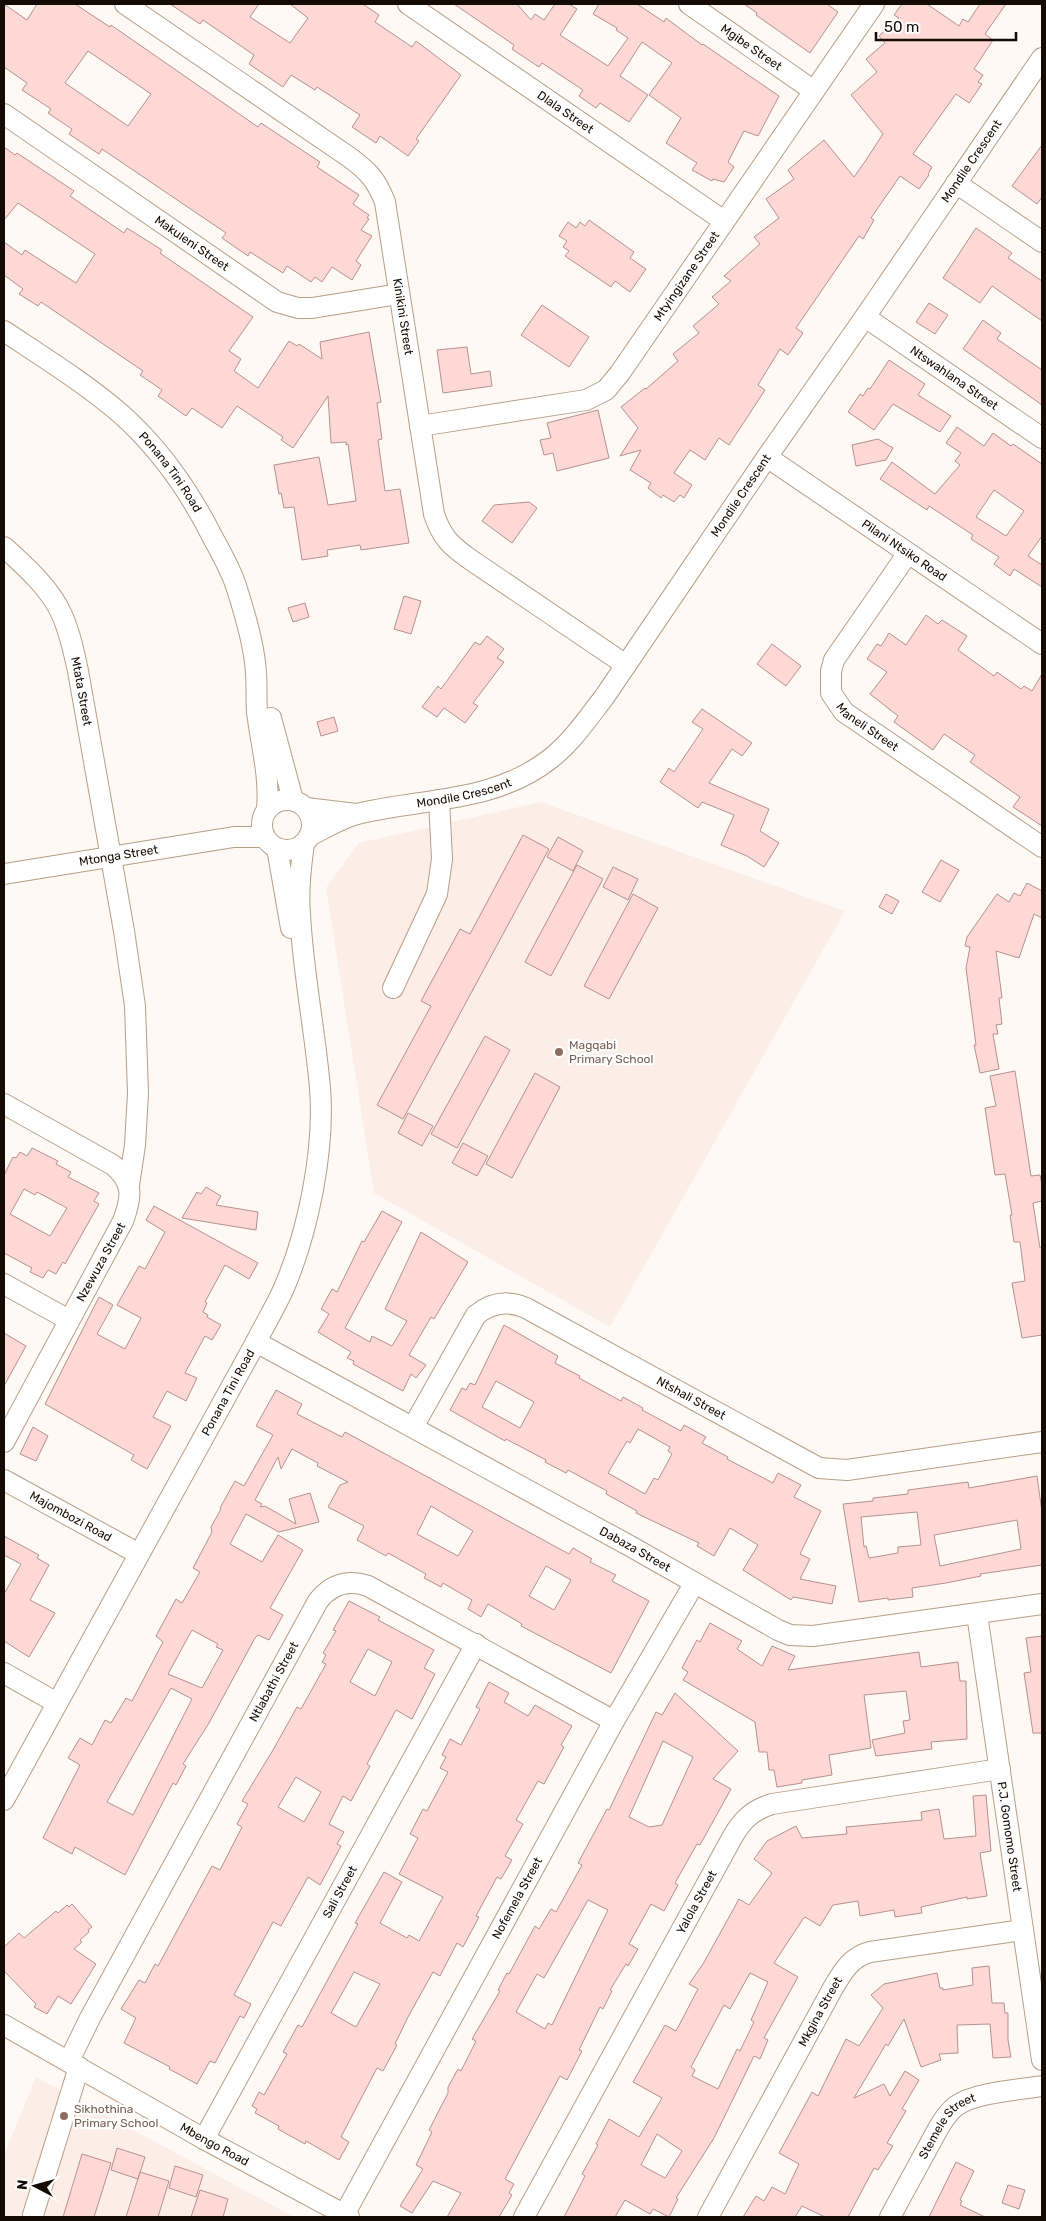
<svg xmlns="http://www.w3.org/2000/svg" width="1046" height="2221" font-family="Rubik,sans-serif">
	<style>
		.education { fill: #fcede7 }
		.building { fill: #fed8d5; stroke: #b5918e; fill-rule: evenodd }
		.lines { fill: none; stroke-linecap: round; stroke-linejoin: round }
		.minor-casing { stroke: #b79e87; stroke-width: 22 }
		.minor { stroke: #fff; stroke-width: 20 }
		.education-dot { fill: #8d6e63; stroke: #fff; stroke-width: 2 }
		.labels { text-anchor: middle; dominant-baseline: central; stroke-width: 4.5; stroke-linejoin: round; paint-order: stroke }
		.street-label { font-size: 12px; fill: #130b04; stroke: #fff }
		.education-label { font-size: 12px; fill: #785e54; stroke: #fff; text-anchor: start }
	</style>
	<rect width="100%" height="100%" fill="#fef9f4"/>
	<path class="education" d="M541,802L845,911L610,1327L374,1193L326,888L359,843Z
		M36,2077L294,2217H4V2155Z"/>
	<path class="building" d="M4,4L27,20L37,4H75L110,27L111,25L258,127L261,123L320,162L317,167L359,195L353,204L369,215L367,218L369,219L361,230L372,236L356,261L361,265L352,280L332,267L322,282L315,277L311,282L287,266L283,273L250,252L248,256L222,238L226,233L192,210L102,149L99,154L69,134L72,129L48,113L51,109L22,90L27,83L4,67ZM88,51L151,94L128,126L65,83Z
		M170,4H259L250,17L290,43L308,18L290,4H363L379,15L375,22L412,47L416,41L461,75L416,139L419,141L408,156L380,136L376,143L352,127L360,115L317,87L315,90L291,75L283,87L249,64L254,55L203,20L200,24Z
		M454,4H517L531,20L535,14L544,20L555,4H569L577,9L560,35L608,66L628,38L616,30L617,28L593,14L599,4H637L664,22L666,18L702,45L703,44L779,96L758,136L744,131L728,162L734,167L724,182L713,179L712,181L692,170L697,163L666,143L681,118L649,95L672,63L642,42L620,76L648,95L629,122L600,103L596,108L579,96L583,90L542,63L539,67L512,49L514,45Z
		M744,4H827L838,12L810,53L756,15L757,13Z
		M902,4H927L959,26L963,19L968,22L980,4H1006L985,34L993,40L974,69L983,75L978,82L982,84L969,103L956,94L913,154L932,167L928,174L929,175L919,189L900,176L871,218L874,220L863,239L859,236L796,328L803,333L788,355L780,349L758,385L765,390L729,445L719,438L705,460L690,450L674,473L692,485L684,498L680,495L674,502L663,495L661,498L648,488L651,483L630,470L641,450L620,456L638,428L621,407L645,388L646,389L678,361L673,354L699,333L693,326L719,304L712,297L731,281L724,276L760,244L754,237L779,218L766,199L794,179L788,170L824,140L854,177L864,163L883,134L851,95L877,72L866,59L885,43L879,36L899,18L894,15Z
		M1042,145V197L1037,204L1012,186Z
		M4,147L15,155L17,153L74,191L70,196L124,233L127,228L162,250L160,253L253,317L229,351L241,359L234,371L258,388L289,341L297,346L299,344L322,359L320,342L369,332L381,402L377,403L382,439L378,440L385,491L400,489L409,543L361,550L360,545L327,550L328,556L302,560L294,507L284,508L281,493L279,494L274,465L319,457L328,505L356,501L348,444L346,445V442L331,443L328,396L293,448L281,440L283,437L237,406L222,428L192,408L186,416L158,396L162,390L140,375L143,371L41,302L38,306L19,294L23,289L4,275V242L22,255L25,250L76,283L95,254L18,203L4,220Z
		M589,220L634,252L630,258L646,269L630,292L615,281L611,287L565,256L569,251L563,247L567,241L559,236L568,222L576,228L580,222L585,226Z
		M976,228L1012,253L1008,258L1042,281V321L992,286L980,303L943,278Z
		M929,303L948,315L935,334L916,322Z
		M542,305L589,337L569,367L521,335Z
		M983,320L1001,333L997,339L1042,370V405L963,349Z
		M467,347L471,374L490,371L492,386L443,393L437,350Z
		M889,360L925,384L918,395L951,416L940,432L893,404L874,430L848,412L860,394L863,396L868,388L870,389Z
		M598,410L609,458L557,471L553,453L544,455L540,440L551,438L547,423Z
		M957,427L984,446L993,433L1011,446L1013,444L1042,464V536L1028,556L1042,565V587L1014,569L1010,576L994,564L999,557L971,539L973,535L929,506L927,510L880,479L892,462L935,494L960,465L955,461L961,453L946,443ZM994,490L1024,511L1006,536L976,517Z
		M878,439L893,448L886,460L856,466L852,445Z
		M529,502L537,508L512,543L482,521L494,505Z
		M404,596L421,601L411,634L394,629Z
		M305,603L309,617L293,622L288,608Z
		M926,615L938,624L942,620L967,636L958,650L994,676L997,672L1021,689L1024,686L1032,691L1042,674V826L1013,807L1020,797L970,762L975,755L944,734L933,750L894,722L898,716L870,694L887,672L867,659L877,644L881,646L889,633L906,645Z
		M487,636L504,649L497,658L504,662L473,703L478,706L465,723L444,708L437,717L422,707L438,686L441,689L475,642L480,645Z
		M772,644L801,666L786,686L757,664Z
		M702,709L752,743L742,756L732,749L709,783L769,809L760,831L779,843L764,867L747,856L721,845L734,815L702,802L698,808L660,782L669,768L674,772L703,729L692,722Z
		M334,717L338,731L321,736L317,722Z
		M523,835L549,849L403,1119L377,1105L431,1006L421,1001L460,929L470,934Z
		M558,837L583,851L573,871L547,857Z
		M941,860L959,870L940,902L922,892Z
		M577,865L603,879L551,976L525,962Z
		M613,867L638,879L628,900L603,887Z
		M1027,883L1042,891V918L1034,914L1019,958L996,951L1002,998H999L1002,1024L996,1025L998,1034H993L999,1069L980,1073L974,1045H976L966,968L970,947L965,946L967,937L997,894L1009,902L1014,893L1020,896Z
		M633,894L658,908L609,999L584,986Z
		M886,894L899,901L892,914L879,907Z
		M485,1036L510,1050L457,1148L431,1134Z
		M1015,1071L1031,1176L1040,1175L1042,1185V1201L1033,1203L1040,1248L1042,1247V1335L1022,1338L1012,1283L1025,1281L1020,1242H1014L1010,1215H1012L1005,1174L995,1175L985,1108L996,1106L990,1076Z
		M535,1073L560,1087L512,1178L486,1164Z
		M408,1113L433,1126L422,1146L398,1133Z
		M463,1143L488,1156L477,1176L452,1163Z
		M32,1148L58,1161L56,1164L71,1172L68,1177L99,1193L94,1201L99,1204L65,1264L63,1262L56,1274L48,1270L43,1278L30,1272L32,1268L4,1253V1175L13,1157L16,1158L20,1152L27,1156ZM24,1189L35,1195L37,1192L67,1208L50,1236L10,1214Z
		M206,1187L221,1196L216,1205L258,1212L256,1230L182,1218L197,1192L201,1194Z
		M154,1206L258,1263L249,1279L225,1265L205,1302L207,1303L203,1312L208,1315L207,1317L221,1325L212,1340L205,1336L185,1373L197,1378L186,1401L167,1391L153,1417L171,1426L147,1469L131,1460L134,1455L45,1404L99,1297L113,1305L97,1334L125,1349L141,1318L117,1305L139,1266L145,1269L165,1232L146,1220Z
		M382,1211L402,1222L345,1328L370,1342L372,1336L392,1346L407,1321L385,1309L421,1232L468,1262L434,1319L431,1317L409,1355L426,1365L416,1378L411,1374L403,1391L353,1364L354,1361L347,1358L351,1352L318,1332L329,1314L321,1309L332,1289L337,1292L362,1241L364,1242Z
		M504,1325L558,1356L555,1363L580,1376L579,1378L619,1400L621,1401L623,1397L643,1408L642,1410L681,1431L684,1425L706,1437L702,1443L728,1457L727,1459L773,1483L778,1473L801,1485L794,1497L821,1511L800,1554L810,1559L800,1579L836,1586L832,1604L793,1597L791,1600L743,1570L758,1545L730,1528L714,1556L697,1546L699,1543L636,1513L637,1511L606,1494L607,1491L568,1470L566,1473L545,1462L546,1460L506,1439L505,1441L450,1410L462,1388L466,1390L470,1383L475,1385ZM496,1381L534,1402L520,1428L482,1407ZM638,1429L670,1447L668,1451L672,1454L658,1480L654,1478L645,1494L608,1473L627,1441L630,1443Z
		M4,1333L26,1346L4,1386Z
		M276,1390L302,1404L297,1414L342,1437L345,1432L569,1554L573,1548L592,1559L590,1562L616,1575L612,1581L649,1601L611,1673L521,1626L522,1624L488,1604L481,1617L468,1609L472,1600L443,1583L441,1587L424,1578L426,1574L388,1553L386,1556L357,1540L364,1526L328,1507L340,1485L348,1482L317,1466L318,1463L292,1449L281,1469L278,1457L255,1500L262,1504L260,1507L265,1506L296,1524L289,1499L310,1493L319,1522L279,1532L246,1514L230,1544L262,1562L278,1535L303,1550L270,1608L283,1615L269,1640L258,1635L255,1638L209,1723L183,1764L186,1766L176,1785L173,1783L125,1875L75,1847L72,1854L43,1838L80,1765L68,1758L80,1738L92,1745L105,1720L111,1723L126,1698L132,1701L163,1642L156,1636L176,1599L182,1603L200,1572L193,1568L212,1532L211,1527L221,1509L220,1508L235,1481L244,1486L273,1435L256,1426ZM431,1506L473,1531L458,1556L417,1534ZM546,1566L571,1580L554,1610L529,1596ZM192,1630L218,1644L216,1647L223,1650L202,1688L168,1674ZM171,1688L192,1699L133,1815L107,1802Z
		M33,1427L48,1436L36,1461L20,1454Z
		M1037,1476L1042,1512V1565L980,1574L981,1576L946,1583L912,1588L913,1597L888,1600V1598L859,1602L843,1504L873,1501V1498L908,1494V1490L968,1482L969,1488ZM917,1512L921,1545L898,1547V1553L869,1558L866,1546L864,1547L861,1517ZM1017,1520L1021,1549L940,1566L934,1535Z
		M4,1536L39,1555L37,1558L49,1565L30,1600L55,1613L29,1657L4,1641V1594L21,1564L4,1555Z
		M349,1601L380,1617L378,1620L434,1650L424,1668L435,1674L412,1719L396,1710L367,1764L370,1766L351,1801L343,1796L329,1824L344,1832L337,1844L341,1846L320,1885L308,1877L281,1926L273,1922L234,1995L251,2004L244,2018L240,2016L215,2063L210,2061L197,2084L169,2069L170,2067L124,2043L136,2018L121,2009L139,1980L145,1983L155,1964L158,1966L212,1866L220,1870L242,1827L237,1824L248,1804L242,1801L273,1750L297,1707L301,1709L326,1664L322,1662L326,1655L323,1653L336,1631L333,1630ZM368,1649L392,1662L375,1696L350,1682ZM296,1777L321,1792L304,1822L278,1807Z
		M710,1623L742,1641L737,1649L762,1666L772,1646L795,1656L788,1670L919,1652L921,1667L958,1662L960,1681H966L967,1739L931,1742L932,1749L876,1756L872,1740L905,1733L903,1721L910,1720L906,1691L864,1695L871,1748L829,1755L832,1775L802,1780V1783L777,1787L774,1770H769L767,1752H759L755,1722L683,1680L688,1672L682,1668L697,1640L700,1642Z
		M1042,1636V1733H1033L1024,1673L1031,1672L1026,1638Z
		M489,1682L509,1693L504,1702L528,1716L535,1705L572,1726L561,1745L564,1747L544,1784L538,1781L516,1820L523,1824L505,1856L512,1860L501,1879L497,1877L476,1916L479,1917L463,1947L457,1943L440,1976L433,1972L408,2017L395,2044L397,2045L383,2071L377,2068L341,2137L349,2142L339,2160L306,2141L305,2144L278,2129L279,2126L255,2113L257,2109L252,2106L259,2092L264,2095L287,2054L283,2052L298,2025L302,2027L358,1924L355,1923L384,1872L402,1882L380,1923L407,1938L409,1935L419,1941L443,1897L399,1874L418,1838L410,1834L423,1809L427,1811L448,1772L440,1768L446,1757L442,1755L450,1739L461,1745L480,1709L476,1707ZM354,1972L380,1984L356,2027L331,2013Z
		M675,1693L738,1751L713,1779L731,1789L700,1845L697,1844L675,1883L678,1885L664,1911L651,1904L629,1944L638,1949L628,1966L626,1964L610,1990L612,1991L603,2009L600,2007L579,2050L582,2051L567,2080L560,2076L505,2179L514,2184L509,2193L512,2195L499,2217H447L461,2193L433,2181L412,2213L400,2206L423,2169L416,2165L432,2132L429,2130L448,2093V2087L458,2069L461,2071L476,2041L472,2039L500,1991L498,1990L507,1973L509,1974L535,1926L539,1929L551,1909L556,1912L582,1865L578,1863L607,1809L609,1810L656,1712L662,1715ZM663,1741L693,1757L662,1825L649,1827L629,1817ZM588,1900L608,1910L552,2025L548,2023L545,2029L516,2012L537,1974L544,1978Z
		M986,1795L991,1851L980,1853L987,1896L967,1899V1897L921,1907L922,1913L895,1917L894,1910L860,1916L858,1901L833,1905L820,1926L805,1917L803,1919L774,1963L798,1977L764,2038L768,2040L760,2059L754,2056L714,2138L676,2198L678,2199L669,2217L653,2209L650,2214L625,2200L615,2217H564L585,2176L582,2174L598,2145L596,2144L609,2119L639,2137L662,2098L633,2082L665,2025L676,2031L698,1989L689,1984L703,1964L739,1899L749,1905L772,1873L754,1859L767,1841L796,1826L802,1838L847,1834L846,1827L922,1820L921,1812L939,1809L944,1839L976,1836L973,1796ZM750,1973L768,1982L751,2020L754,2022L740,2051L737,2049L718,2089L692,2076L695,2070L691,2067L724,2005L730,2009ZM657,2134L682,2151L665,2178L641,2165Z
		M72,1904L92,1927L88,1930L89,1932L80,1940L82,1942L74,1949L96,1964L71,2004L58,1996L47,2014L34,2007L36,2004L4,1971V1947L19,1933L24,1938L56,1911L58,1913L67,1905L69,1907Z
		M989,1966L992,2003H1004L1005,2013H1008V2040L1011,2057L993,2058L990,2024L957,2025L958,2053L939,2054L941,2060L921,2067L904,2019L888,2046L886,2044L854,2098L884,2084L890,2096L905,2071L919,2080L902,2109L906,2111L887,2143L893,2146L878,2170L874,2168L848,2217H825L802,2206L795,2217H743L756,2196L764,2201L772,2187L785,2194L799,2164L779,2153L812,2092L818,2096L846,2039L859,2046L883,2008L871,1995L884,1984L937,1973L940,1988H943V1990L973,1985L972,1968Z
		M117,2148L145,2157L138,2179L111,2170Z
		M82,2154L111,2163L94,2217H63Z
		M956,2162L974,2171L960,2200L962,2201L960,2205L985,2217H929Z
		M175,2166L203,2175L196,2197L169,2188Z
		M140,2172L169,2181L158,2217H126Z
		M1008,2185L1025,2190L1019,2209L1002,2203Z
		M200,2190L228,2199L223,2217H191Z"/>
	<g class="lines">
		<defs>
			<g id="minor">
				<path id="s1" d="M125,4L349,157C368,171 376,179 385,202L434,514C442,538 451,546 471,560L626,665"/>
				<path id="s2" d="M408,4L724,221"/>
				<path id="s3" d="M689,4L814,91"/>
				<path id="s4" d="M4,114L277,302L298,308H312L399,294"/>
				<path d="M956,183L1042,242"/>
				<path id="s5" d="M865,317L1042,438"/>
				<path id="s6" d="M4,331C43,357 85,383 121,414C159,448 190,492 213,538C222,554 232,572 237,589C245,614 255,648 256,674C257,687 256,699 257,712C261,745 270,776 267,809"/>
				<path id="s7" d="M420,426L586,400L606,390L620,373L874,4"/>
				<path id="s8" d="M767,457L1042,644"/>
				<path id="s9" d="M4,547C25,566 51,589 62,615C70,633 74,652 78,671L124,931L135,1006L138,1093L135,1145L129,1185"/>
				<path id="s10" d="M908,553L834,660L831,671V693L844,712L1042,847"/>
				<path d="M271,718L293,800"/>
				<circle cx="287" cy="825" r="25"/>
				<path d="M306,808L356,814"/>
				<path id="s11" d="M309,836C324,829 341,818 357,814C423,798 494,803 550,759C572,742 588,718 605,696L767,457L865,317L1042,58"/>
				<path d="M277,848L291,928"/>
				<path id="s12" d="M4,874L234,837H265"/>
				<path d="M393,988L437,894L442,859L439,800"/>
				<path d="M4,1104L113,1165C134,1183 132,1197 123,1221L4,1442"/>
				<path d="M4,1284L69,1320"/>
				<path id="s13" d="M256,1342L630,1546L778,1630L790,1635L813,1636L1042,1604"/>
				<path id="s14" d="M413,1427L476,1315C491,1303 508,1300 526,1308L819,1468L847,1470L1042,1442"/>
				<path id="s15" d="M4,1480L139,1554"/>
				<path id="s16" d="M977,1614L1042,2060"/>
				<path d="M4,1673L57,1703"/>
				<path id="s17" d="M4,1800L256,1342C265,1324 276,1306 284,1288C308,1232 325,1150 320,1088C315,1030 303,973 300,914C298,890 301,866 304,843"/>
				<path id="s18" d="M4,2025L204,2139L349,2217"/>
				<path id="s19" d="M69,2061L90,2018L318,1601C331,1584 348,1579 368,1586L614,1721"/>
				<path id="s20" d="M204,2139L476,1644"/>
				<path d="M33,2215L79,2067"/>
				<path id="s21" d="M344,2215L614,1721L694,1584"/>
				<path id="s22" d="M524,2217L733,1836C743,1819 753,1810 772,1804L1000,1769"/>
				<path id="s23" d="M708,2217L833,1988C843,1971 851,1957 870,1952L1023,1930"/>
				<path id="s24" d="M890,2217L939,2127C944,2119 948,2112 956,2106C975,2092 1019,2090 1042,2086"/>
			</g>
		</defs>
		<use href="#minor" class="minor-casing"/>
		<use href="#minor" class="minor"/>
	</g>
	<g class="education-dot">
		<circle cx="559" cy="1052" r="5"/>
		<circle cx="64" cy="2116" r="5"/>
	</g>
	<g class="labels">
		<g class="street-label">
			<text stroke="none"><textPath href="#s3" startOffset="76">Mgibe Street</textPath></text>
			<text stroke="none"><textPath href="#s2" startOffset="191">Dlala Street</textPath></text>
			<text stroke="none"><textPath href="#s11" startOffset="988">Mondile Crescent</textPath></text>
			<text stroke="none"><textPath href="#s4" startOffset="228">Makuleni Street</textPath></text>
			<text stroke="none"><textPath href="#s7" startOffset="330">Mtyingizane Street</textPath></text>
			<text stroke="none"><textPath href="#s1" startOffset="446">Kinikini Street</textPath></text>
			<text stroke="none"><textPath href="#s5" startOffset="108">Ntswahlana Street</textPath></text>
			<text stroke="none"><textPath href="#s6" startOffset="220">Ponana Tini Road</textPath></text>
			<text stroke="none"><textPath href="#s11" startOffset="582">Mondile Crescent</textPath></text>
			<text stroke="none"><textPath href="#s8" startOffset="166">Pilani Ntsiko Road</textPath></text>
			<text stroke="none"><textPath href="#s9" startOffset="169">Mtata Street</textPath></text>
			<text stroke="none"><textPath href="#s10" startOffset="214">Maneli Street</textPath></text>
			<text stroke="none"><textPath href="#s11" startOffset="162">Mondile Crescent</textPath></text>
			<text stroke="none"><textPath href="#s12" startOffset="116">Mtonga Street</textPath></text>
			<text transform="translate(101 1262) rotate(-61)">Nzewuza Street</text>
			<text stroke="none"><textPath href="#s17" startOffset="465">Ponana Tini Road</textPath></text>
			<text stroke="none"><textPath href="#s14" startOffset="370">Ntshali Street</textPath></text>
			<text stroke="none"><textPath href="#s15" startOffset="76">Majombozi Road</textPath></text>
			<text stroke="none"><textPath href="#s13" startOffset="432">Dabaza Street</textPath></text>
			<text stroke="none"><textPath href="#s19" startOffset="431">Ntlabathi Street</textPath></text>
			<text stroke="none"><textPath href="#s16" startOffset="225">P.J. Gomomo Street</textPath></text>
			<text stroke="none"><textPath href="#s20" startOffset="282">Sali Street</textPath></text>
			<text stroke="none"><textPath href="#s21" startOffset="361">Nofemela Street</textPath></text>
			<text stroke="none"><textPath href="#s22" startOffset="359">Yalola Street</textPath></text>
			<text stroke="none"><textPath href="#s23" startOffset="234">Mkgina Street</textPath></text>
			<text stroke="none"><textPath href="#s24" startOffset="109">Stemele Street</textPath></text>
			<text stroke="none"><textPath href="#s18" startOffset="242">Mbengo Road</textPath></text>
		</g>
		<g class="education-label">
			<text x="569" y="1045">Magqabi<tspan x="569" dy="14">Primary School</tspan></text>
			<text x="74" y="2109">Sikhothina<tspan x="74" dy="14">Primary School</tspan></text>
		</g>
	</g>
	<rect width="1046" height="2221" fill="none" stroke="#130b04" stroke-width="10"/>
	<g transform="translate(35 2186) rotate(276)" stroke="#ffffff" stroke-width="4" paint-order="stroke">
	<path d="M0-4L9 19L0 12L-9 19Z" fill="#130b04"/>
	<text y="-8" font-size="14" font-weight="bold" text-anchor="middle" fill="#130b04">N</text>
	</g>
	<path d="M876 32v8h140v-8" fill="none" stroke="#130b04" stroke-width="2.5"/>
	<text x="884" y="32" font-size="15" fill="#130b04" stroke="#ffffff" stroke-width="4" paint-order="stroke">50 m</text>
</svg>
